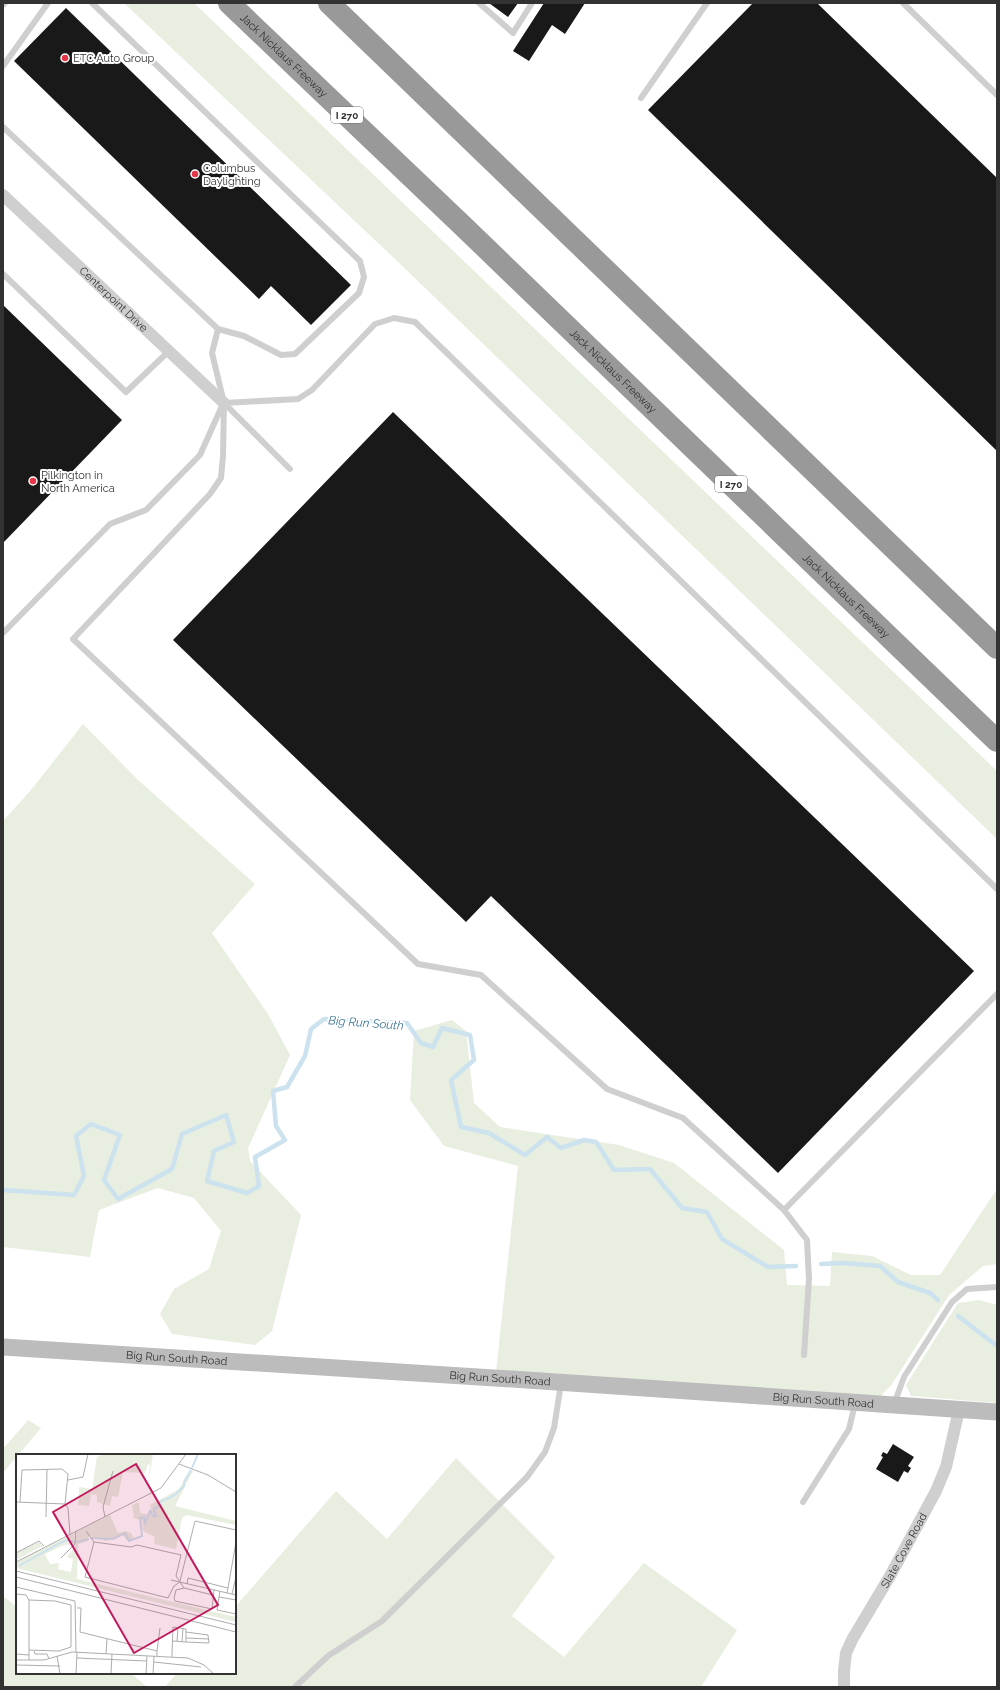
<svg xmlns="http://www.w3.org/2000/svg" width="1000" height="1690" font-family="Raleway,sans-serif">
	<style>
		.green { fill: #e8eee0 }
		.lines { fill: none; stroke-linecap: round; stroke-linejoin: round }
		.stream { stroke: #cce2ee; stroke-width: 4.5 }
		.building { fill: #191919 }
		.lane { stroke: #cfcfcf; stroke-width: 6 }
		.street { stroke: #cfcfcf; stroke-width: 12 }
		.secondary { stroke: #bcbcbc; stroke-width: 17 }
		.highway { stroke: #999; stroke-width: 22 }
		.poi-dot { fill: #e73548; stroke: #fff; stroke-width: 1.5 }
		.labels { text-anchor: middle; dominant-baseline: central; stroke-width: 4; stroke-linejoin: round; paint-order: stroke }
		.shield { fill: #fff; stroke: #707070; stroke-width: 1 }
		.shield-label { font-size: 10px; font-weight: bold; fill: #323232 }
		.street-label { font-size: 11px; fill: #323232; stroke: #fff }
		.poi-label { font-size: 11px; fill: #323232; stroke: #fff; text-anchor: start }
		.water-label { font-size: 12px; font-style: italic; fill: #3d7696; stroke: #fff }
		.inset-river { fill: none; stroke: #cce2ee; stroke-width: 2 }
		.inset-road { fill: none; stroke: #adadad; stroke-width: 1 }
		.view { fill: #c2185b; fill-opacity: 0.15; stroke: #c2185b; stroke-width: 2 }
		.inset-edge { fill: none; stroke: #323232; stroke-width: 2 }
	</style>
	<rect width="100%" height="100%" fill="#fff"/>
	<path class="green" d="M124,3H194L997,771V839L396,260Z
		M83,724L137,779L255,884L212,933L268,1014L290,1055L248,1148L250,1161L301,1215L272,1331L255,1345L172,1334L160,1314L174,1289L209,1269L221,1231L194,1198L158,1188L99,1210L90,1257L3,1247V821L31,790Z
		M452,1020L466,1031L474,1103L500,1127L619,1145L674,1163L784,1250L787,1285L830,1286L832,1252L872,1256L911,1275H940L997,1189V1264L983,1266L949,1295L892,1384L879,1398L496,1372L518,1166L444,1146L410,1100L414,1031Z
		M979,1300L997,1305V1403L911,1396L906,1385L958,1303Z
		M28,1420L41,1428L3,1473V1449Z
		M456,1458L555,1557L512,1616L564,1657L644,1563L737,1630L701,1687H165L177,1673H235V1607L336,1491L387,1539Z
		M3,1596L17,1607V1673H131L147,1687H3Z"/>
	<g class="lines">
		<path class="stream" d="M3,1190L74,1195L84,1176L76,1136L91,1124L120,1135L104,1180L118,1199L172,1169L182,1134L226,1115L234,1142L214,1151L207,1181L247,1193L259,1186L255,1157L285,1140L276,1126L273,1091L287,1087L305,1056L311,1029L324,1019L407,1023L421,1043L433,1047L442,1028L470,1035L474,1060L451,1080L461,1127L489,1133L525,1155L547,1137L561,1148L584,1140L596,1142L614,1170L650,1169L682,1208L707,1212L722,1239L768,1267L796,1266
			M821,1264L842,1263L880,1266L898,1282L930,1293L938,1300
			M958,1316L997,1346"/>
	</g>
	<path class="building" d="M489,3H518L508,17Z
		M544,3H585L565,34L552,25L529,61L513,51Z
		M753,3H817L997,178V451L648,110Z
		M66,8L351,285L311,325L271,286L259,299L14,61Z
		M3,305L122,420L3,543Z
		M393,412L974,971L778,1173L491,896L466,922L173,640Z
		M893,1444L914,1457L908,1466L911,1468L908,1473L904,1471L898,1482L876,1469L883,1457L881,1456L883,1452L887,1454Z"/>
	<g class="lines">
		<path class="lane" d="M479,3L513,33L532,3
			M903,3L997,95
			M3,5L5,3
			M3,66L48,3
			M641,98L707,3
			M3,127L218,329L244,336L281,355L295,354L359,293L364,277L360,261L92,3
			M3,274L126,392L169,351
			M218,329L212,353L224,403L223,456L221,478L210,494L73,639L418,964L481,975L607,1089L683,1118L784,1210
			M224,403L298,399L312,390L375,324L394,318L415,322L997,889
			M224,403L290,469
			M3,633L110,524L146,510L200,455L222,406
			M804,1355L809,1279L807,1240L784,1210L997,994
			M894,1404L904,1377L952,1302L967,1289L997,1287
			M803,1502L849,1429L855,1404
			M295,1687L328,1656L382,1621L527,1477L545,1452L554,1428L561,1384"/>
		<g class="street">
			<path id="s1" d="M3,195L224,403"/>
			<path id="s2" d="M844,1687V1671L846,1653L853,1638L890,1576L936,1491L946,1467L959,1410"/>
		</g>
		<path class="secondary" id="s3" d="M3,1347L527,1380L997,1412"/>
		<g class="highway">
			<path id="s4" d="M229,3L464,227L997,741"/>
			<path d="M329,3L997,648"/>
		</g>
	</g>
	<g class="poi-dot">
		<circle cx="65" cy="58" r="4"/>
		<circle cx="195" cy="174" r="4"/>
		<circle cx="33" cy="481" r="4"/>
	</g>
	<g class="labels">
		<g class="shield">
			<rect x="331" y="107" width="32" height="16" rx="3"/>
			<rect x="715" y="476" width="32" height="16" rx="3"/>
		</g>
		<g class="shield-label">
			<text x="347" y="115">I 270</text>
			<text x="731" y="484">I 270</text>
		</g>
		<g class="street-label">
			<text stroke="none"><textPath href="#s4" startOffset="76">Jack Nicklaus Freeway</textPath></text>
			<text stroke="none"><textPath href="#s1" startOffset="152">Centerpoint Drive</textPath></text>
			<text stroke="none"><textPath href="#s4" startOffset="532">Jack Nicklaus Freeway</textPath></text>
			<text stroke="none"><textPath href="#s4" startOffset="856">Jack Nicklaus Freeway</textPath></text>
			<text stroke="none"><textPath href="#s3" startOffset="174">Big Run South Road</textPath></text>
			<text stroke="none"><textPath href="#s3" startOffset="498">Big Run South Road</textPath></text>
			<text stroke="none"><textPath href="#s3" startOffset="822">Big Run South Road</textPath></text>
			<text stroke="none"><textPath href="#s2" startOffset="152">Slate Cove Road</textPath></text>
		</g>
		<g class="poi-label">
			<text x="73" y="58">ETC Auto Group</text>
			<text x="203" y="168">Columbus<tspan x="203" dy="13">Daylighting</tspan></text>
			<text x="41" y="475">Pilkington in<tspan x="41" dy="13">North America</tspan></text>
		</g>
		<g class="water-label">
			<text transform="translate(366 1023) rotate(4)">Big Run South</text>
		</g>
	</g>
	<g transform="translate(16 1454)">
		<rect width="220" height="220" fill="#fff"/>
		<path d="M88,0H137L131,34L134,11L132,10L129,19L107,18L102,43L96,42L94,52L81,48V41L75,40L73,52L62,51L63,33L76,35L81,3ZM174,16L177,17L159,52L220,67V71L170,61L166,64L160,95L138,90L139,83L127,77L126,67L118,64L116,51L123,48L124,59L131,60L135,55L134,51L163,35ZM94,61L102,79L110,77L115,79L118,85L113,88L106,81L90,87L74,82L71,84L72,87L62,90L61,125L220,163V168L0,114V109L8,104L59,79L58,90L48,91L29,100L34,110L43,109L42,115L55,118L57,105L51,103L59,93L61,77ZM23,88L26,92L0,106V99Z" fill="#e8eee0"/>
		<path class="inset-river" d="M176,14L182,0M75,84L97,85L109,79L113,87L126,82L124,64L128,63L129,69L134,57L137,62H140L138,55L144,52V48L159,41L168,32V28L175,16M61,88L73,85M3,112L44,89L50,86L59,88"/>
		<path class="inset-road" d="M163,10L192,21L220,38M52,26L67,23L72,0M0,48L49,50M4,48L6,16L46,15L52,20L49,50M49,50L52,54L54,80M30,63L31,15M89,63L87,53L97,17M70,77L78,88L69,123L152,144L158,132L164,128M78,88L115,93L121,91L165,101L160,122L168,134M0,99L23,87L28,92M45,104L59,90L60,77M0,108L145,34L170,0M0,117L220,171M0,123L220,178M155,126L220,141M164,127L179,67L220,76M171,130L172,124L212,134L211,139M0,133L59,147L60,198M212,134L220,88M204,137L201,156L220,160M0,140L10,141L13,146V206M216,140L220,123M197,141L168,134L160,136L158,144L159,147L196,155L198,136M203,143L220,146M13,146L39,147L55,151V193L43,197L13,196M61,154H65L64,178L141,197V202M170,184L193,185M161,187L162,174M166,188L167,175M170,188L193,189L192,181L170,178M18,197L19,200H31L33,205M141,197L144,174M0,200L13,201M90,200L91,185M41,202L44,220M156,203V200L157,173L170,175V188L157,187M61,204L131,207M0,206H28L56,198L172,204L188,211L198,220M138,208L185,213M0,211L44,212M60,220L61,198M95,220L96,200M130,220L131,202M137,220L138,202"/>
		<path class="view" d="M120,10L202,151L118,199L37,58Z"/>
		<rect width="220" height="220" class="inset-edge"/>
	</g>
	<rect width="1000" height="1690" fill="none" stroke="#323232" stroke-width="8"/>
</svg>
